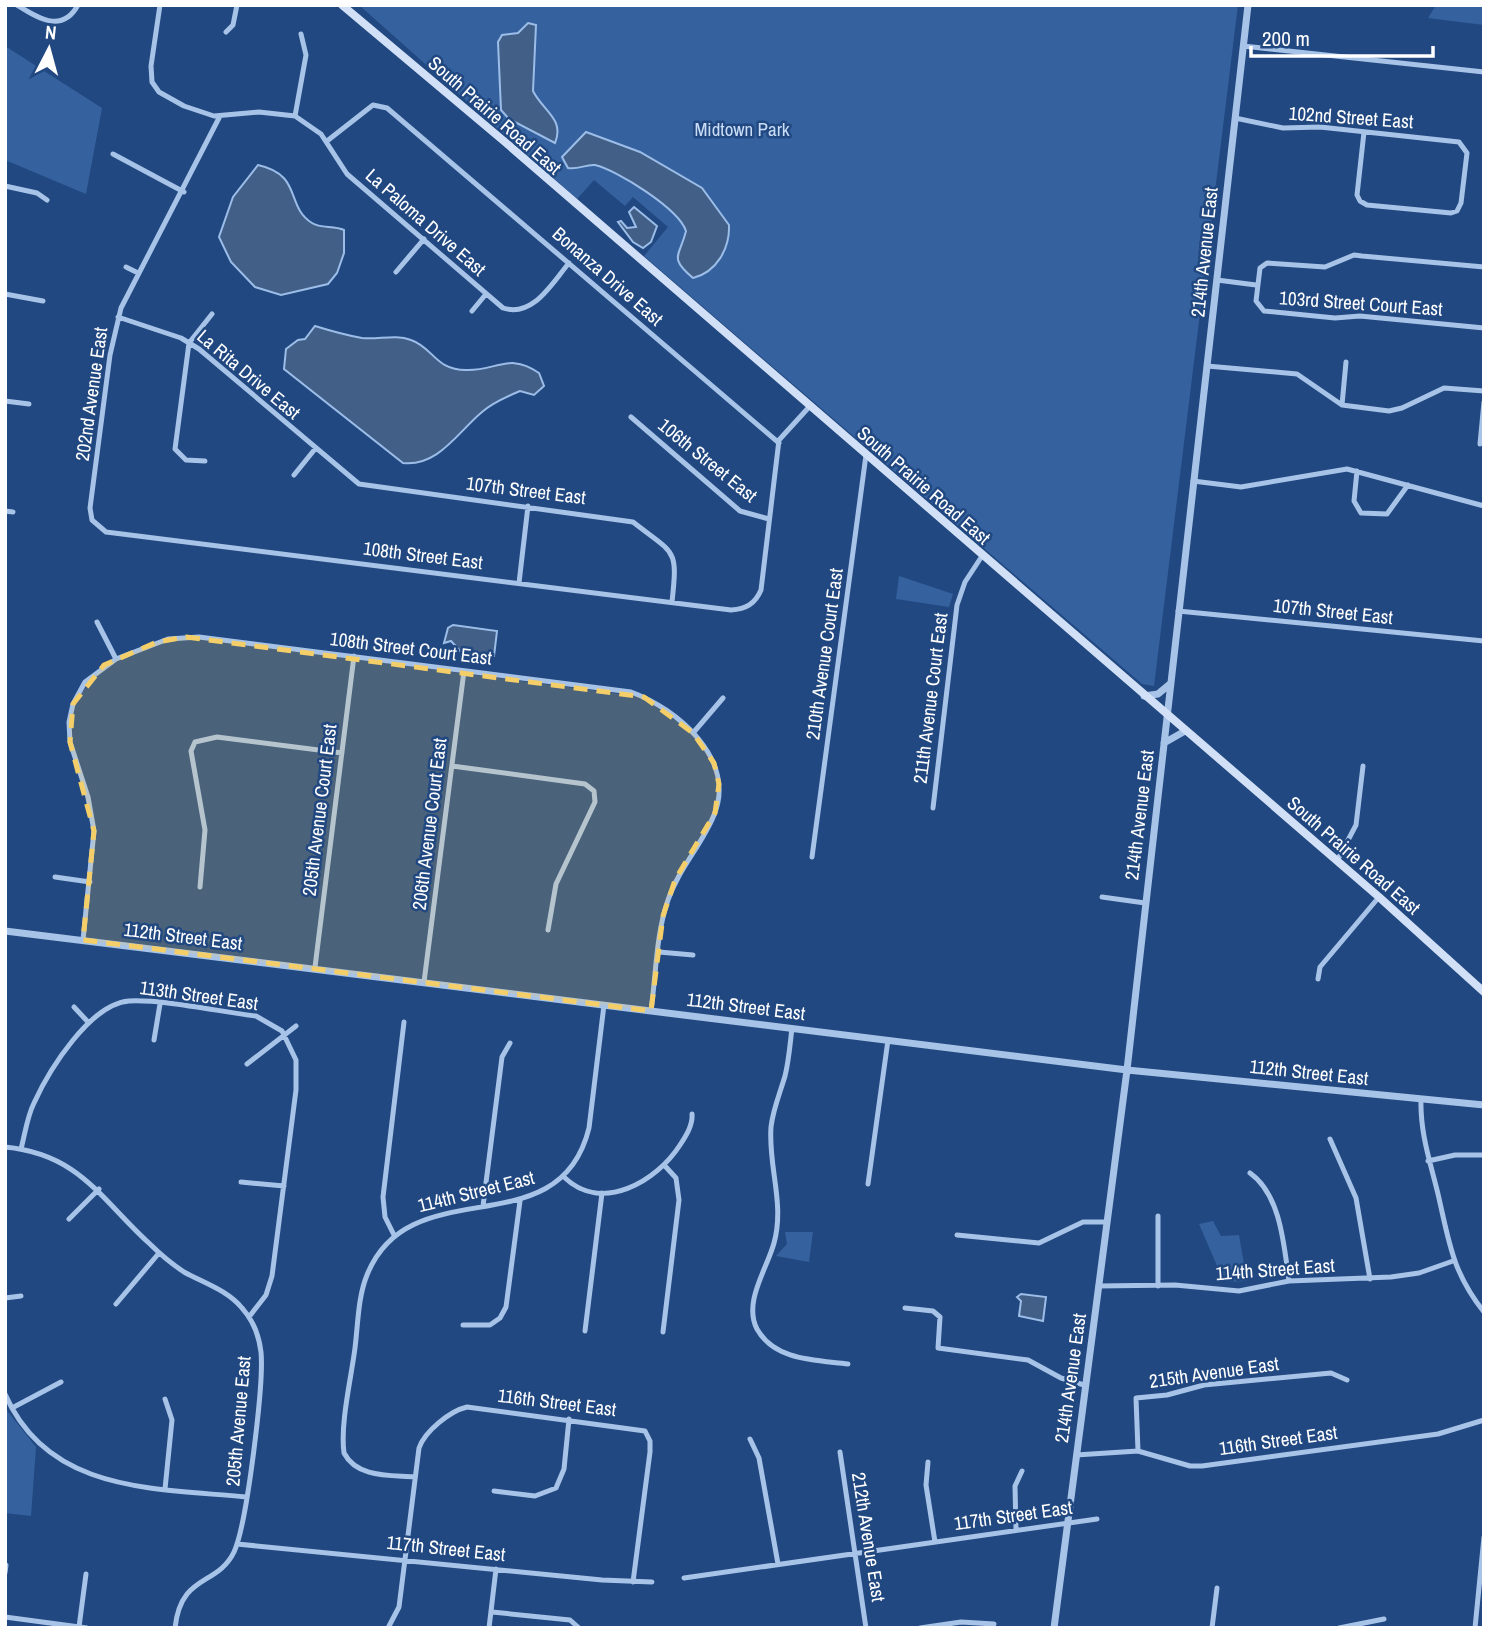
<svg xmlns="http://www.w3.org/2000/svg" width="1489" height="1633" font-family="'Archivo Narrow',sans-serif">
	<style>
		.green { fill: #35629e }
		.water { fill: #425f87; stroke: #9bbde8; stroke-width: 2 }
		.lines { fill: none; stroke-linecap: round; stroke-linejoin: round }
		.minor { stroke: #a7c3e7; stroke-width: 5 }
		.tertiary { stroke: #a7c3e7; stroke-width: 7 }
		.secondary { stroke: #d1e0f6; stroke-width: 8 }
		.marked { fill: #f4ce68; fill-opacity: 0.2; stroke: #f4ce68; stroke-width: 5; stroke-dasharray: 14 9; stroke-linejoin: round }
		.labels { text-anchor: middle; dominant-baseline: central; stroke-width: 5; stroke-linejoin: round; paint-order: stroke }
		.street-label { font-size: 19px; fill: #fff; stroke: #214880 }
		.park-label { font-size: 19px; fill: #caddf6; stroke: #214880 }
	</style>
	<rect width="100%" height="100%" fill="#214880"/>
	<path class="green" d="M359,5H1238L1154,686L1142,684L644,256L668,227L633,197L625,206L594,180L577,199Z
		M1436,5H1484V25L1428,18Z
		M5,46L102,108L86,194L5,160Z
		M899,576L953,594L949,607L896,599Z
		M1213,1221L1221,1236L1239,1235L1247,1281L1224,1282L1199,1224Z
		M785,1232H813L809,1262L776,1256L787,1244Z
		M5,1408L36,1447L31,1516L5,1513Z"/>
	<path class="water" d="M528,23L536,25L533,91C543,111 565,119 555,143L509,119L501,110L498,42L502,35L518,33Z
		M586,132L640,152L702,188L729,225C730,248 717,272 693,278C668,257 680,256 686,231C679,209 617,170 595,165C586,164 578,170 568,168L562,157Z
		M258,165C303,175 285,206 312,223C321,229 334,225 344,230V253L337,273L328,284L281,295L255,287L231,262L219,237L233,197Z
		M634,207L657,226L651,242L643,248L633,242L618,222L621,221L627,228L636,227L629,212Z
		M315,326C331,331 345,335 362,338C378,340 395,334 411,340C434,348 435,370 466,370C497,371 509,352 539,373L544,386L534,395L520,391C508,396 492,403 482,412C458,432 438,467 403,463L284,369L286,349L298,340L305,339Z
		M453,625L497,631L494,656L462,653L451,641L444,643L448,628Z
		M1021,1294L1046,1297L1043,1321L1019,1316L1021,1301L1017,1297Z"/>
	<g class="lines">
		<path class="minor" d="M17,5C38,18 62,34 78,5
			M160,5L151,66L152,82L159,92L184,106L214,116L259,112L295,116L321,134L347,174L503,308C533,318 552,283 569,263
			M226,32L233,25L237,5
			M1243,46L1484,72
			M220,116L121,308L110,355L90,508L92,520L106,532L731,610C746,609 755,604 761,590L779,440L810,406
			M295,116L306,55L301,34
			M1235,118L1283,128L1320,127L1459,142L1467,153L1461,203L1457,211L1451,213L1367,205L1360,201L1357,195L1364,132
			M327,141L373,105L387,108L779,443
			M113,154L184,192
			M5,186L37,193L47,200
			M126,267L138,273
			M1484,267L1362,256L1354,255L1325,267L1267,263L1260,268L1256,301L1264,311L1335,318L1360,316L1484,328
			M396,272L424,239
			M1217,280L1256,285
			M5,294L43,301
			M472,311L486,294
			M118,317L181,338L199,349L359,484L633,522C675,555 678,547 672,602
			M1207,366L1297,374L1342,405L1389,411L1402,408L1444,388L1484,391
			M5,401L29,404
			M1342,405L1346,362
			M631,417L740,511L769,519
			M1480,444L1484,402
			M205,461L186,460L175,449L189,343L212,314
			M1357,471L1354,501L1361,513L1387,514L1408,485
			M294,475L315,449
			M1193,481L1241,487L1347,469L1484,506
			M5,511L13,512
			M519,583L528,506
			M1178,611L1484,641
			M97,622L116,659
			M693,733L723,698
			M452,766L585,784L594,791L595,802L556,884L548,930
			M933,808L957,605L965,582L982,556
			M812,857L866,455
			M1337,861L1356,825L1363,766
			M55,877L90,882
			M200,887L205,830L191,751L195,742L217,737L342,753
			M1102,897L1145,903
			M83,940L94,831L88,797L70,742L69,722L73,704L85,682L116,659L168,639L199,637L631,692C678,709 737,760 714,815C702,845 679,868 668,900C656,934 656,975 651,1011
			M659,952L693,955
			M315,967L354,656
			M1318,979L1320,967L1379,897
			M424,982L464,671
			M74,1007L88,1022
			M792,1028C790,1044 789,1060 785,1076C780,1093 773,1109 771,1127C768,1167 785,1203 774,1243C767,1269 743,1302 757,1329C775,1361 816,1360 848,1364
			M154,1040L160,1004
			M247,1064L296,1026
			M1421,1099C1420,1133 1430,1161 1438,1194C1449,1241 1452,1272 1484,1312
			M1330,1139L1356,1198L1370,1279
			M5,1147C80,1154 101,1200 151,1245C161,1255 172,1264 184,1272C204,1283 227,1290 242,1308C253,1320 259,1336 261,1352C264,1383 247,1524 234,1552C217,1587 181,1573 175,1628
			M21,1149C25,1134 27,1117 34,1103C49,1070 90,1004 129,1001C162,999 221,1012 256,1016L282,1031L296,1060V1090L272,1276L266,1295L249,1317
			M1428,1161L1455,1155H1484
			M1250,1173C1281,1195 1284,1246 1289,1281
			M564,1177C602,1214 657,1181 680,1145C686,1136 693,1125 692,1114
			M241,1182L284,1186
			M868,1184L888,1040
			M483,1206L502,1057L510,1043
			M69,1219L99,1189
			M394,1235L385,1217L383,1197L404,1022
			M957,1235L1039,1243L1083,1222H1106
			M1098,1286L1175,1285L1239,1291L1289,1281L1391,1277L1419,1273L1453,1261
			M1158,1286V1216
			M5,1298L21,1296
			M116,1304L159,1253
			M905,1308L933,1311L940,1317L938,1348L1028,1360L1061,1378L1084,1385
			M463,1325H490L500,1318L506,1307L520,1201
			M585,1331L602,1193
			M663,1332L679,1200L676,1178L665,1166
			M5,1394C48,1493 154,1488 246,1497
			M12,1408L61,1382
			M750,1439L759,1458L778,1564
			M1138,1451L1136,1398L1167,1395L1204,1385L1331,1373L1347,1380
			M840,1452L866,1628
			M1076,1455L1138,1451L1190,1466H1202L1438,1434L1484,1420
			M928,1462L926,1485L935,1542
			M414,1477C390,1475 357,1478 344,1453C340,1424 351,1379 355,1348C358,1324 358,1297 367,1275C410,1167 559,1250 589,1128L604,1005
			M165,1489L172,1420L165,1399
			M494,1491L535,1496L556,1488L564,1469L569,1419
			M1016,1530L1015,1486L1022,1471
			M237,1544L602,1580L652,1582
			M5,1573L6,1565
			M684,1578L1097,1519
			M492,1612L570,1620L579,1628
			M5,1617L87,1628
			M79,1627L86,1574
			M388,1628L399,1607L419,1448C425,1431 450,1411 467,1407L645,1431L650,1441V1452L633,1582
			M489,1628L496,1569
			M920,1628L961,1622L994,1624
			M1212,1628L1217,1588
			M1339,1628L1384,1619
			M1475,1628L1484,1537"/>
		<path class="tertiary" d="M1144,696L1158,694L1170,684
			M1164,743L1185,731
			M5,931L1127,1070L1484,1105
			M1054,1628L1127,1070L1248,5"/>
		<path class="secondary" d="M342,5L505,142L1379,897L1484,992"/>
	</g>
	<path class="marked" d="M186,637L644,697L693,733L714,763L719,784L715,813L675,880L663,916L651,1011L83,940L94,831L70,742L73,704L104,665L157,642Z"/>
	<g class="labels">
		<g class="street-label">
			<text transform="translate(495 115) rotate(41)">South Prairie Road East</text>
			<text transform="translate(1351 117) rotate(4)">102nd Street East</text>
			<text transform="translate(426 222) rotate(41)">La Paloma Drive East</text>
			<text transform="translate(1204 252) rotate(-84)">214th Avenue East</text>
			<text transform="translate(608 276) rotate(41)">Bonanza Drive East</text>
			<text transform="translate(1361 303) rotate(4)">103rd Street Court East</text>
			<text transform="translate(249 374) rotate(40)">La Rita Drive East</text>
			<text transform="translate(91 394) rotate(-82)">202nd Avenue East</text>
			<text transform="translate(708 460) rotate(39)">106th Street East</text>
			<text transform="translate(924 485) rotate(41)">South Prairie Road East</text>
			<text transform="translate(526 490) rotate(7)">107th Street East</text>
			<text transform="translate(423 555) rotate(7)">108th Street East</text>
			<text transform="translate(1333 611) rotate(6)">107th Street East</text>
			<text transform="translate(411 648) rotate(7)">108th Street Court East</text>
			<text transform="translate(824 654) rotate(-82)">210th Avenue Court East</text>
			<text transform="translate(930 698) rotate(-83)">211th Avenue Court East</text>
			<text transform="translate(319 810) rotate(-83)">205th Avenue Court East</text>
			<text transform="translate(1139 815) rotate(-83)">214th Avenue East</text>
			<text transform="translate(429 824) rotate(-83)">206th Avenue Court East</text>
			<text transform="translate(1354 855) rotate(41)">South Prairie Road East</text>
			<text transform="translate(183 936) rotate(7)">112th Street East</text>
			<text transform="translate(199 995) rotate(8)">113th Street East</text>
			<text transform="translate(746 1006) rotate(7)">112th Street East</text>
			<text transform="translate(1309 1072) rotate(6)">112th Street East</text>
			<text transform="translate(476 1191) rotate(-14)">114th Street East</text>
			<text transform="translate(1275 1269) rotate(-4)">114th Street East</text>
			<text transform="translate(1214 1372) rotate(-8)">215th Avenue East</text>
			<text transform="translate(1070 1378) rotate(-82)">214th Avenue East</text>
			<text transform="translate(557 1402) rotate(7)">116th Street East</text>
			<text transform="translate(238 1421) rotate(-85)">205th Avenue East</text>
			<text transform="translate(1278 1440) rotate(-8)">116th Street East</text>
			<text transform="translate(1013 1515) rotate(-8)">117th Street East</text>
			<text transform="translate(869 1537) rotate(81)">212th Avenue East</text>
			<text transform="translate(446 1548) rotate(6)">117th Street East</text>
		</g>
		<g class="park-label">
			<text x="742" y="129">Midtown Park</text>
		</g>
	</g>
	<rect width="1489" height="1633" fill="none" stroke="#ffffff" stroke-width="14"/>
	<g transform="translate(49 49) rotate(6)" stroke="#214880" stroke-width="5" paint-order="stroke">
	<path d="M0-5L12 26L0 18L-12 26Z" fill="#ffffff"/>
	<text y="-10" font-size="19" font-weight="bold" text-anchor="middle" fill="#ffffff">N</text>
	</g>
	<path d="M1251 46v10h182v-10" fill="none" stroke="#ffffff" stroke-width="3.5"/>
	<text x="1262" y="46" font-size="21" fill="#ffffff" stroke="#214880" stroke-width="5" paint-order="stroke">200 m</text>
</svg>
